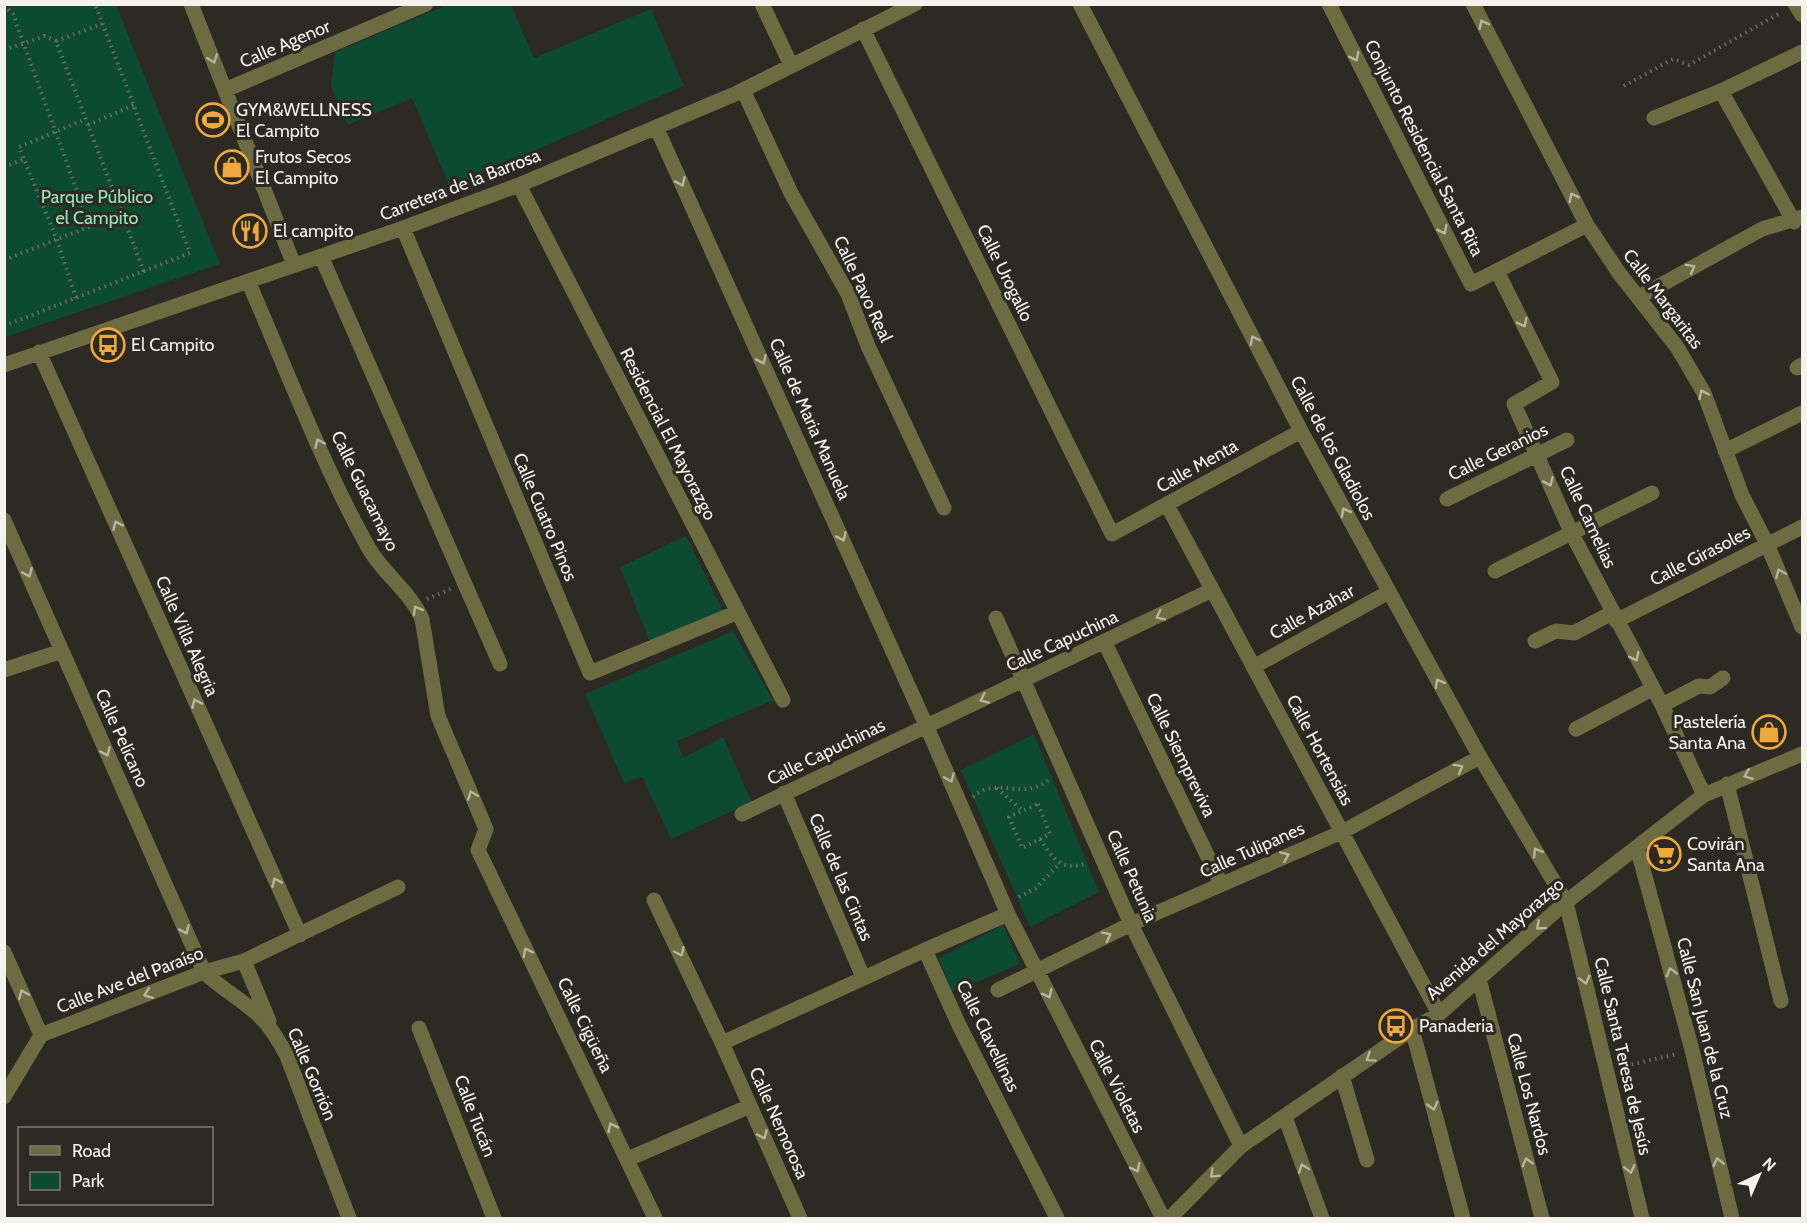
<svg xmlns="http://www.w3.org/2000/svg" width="1807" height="1223" font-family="Cabin,sans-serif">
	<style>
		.green { fill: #0c4a31 }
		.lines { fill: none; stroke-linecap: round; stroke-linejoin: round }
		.path { stroke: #6f6c66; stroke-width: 4; stroke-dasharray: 1.5 4.5; stroke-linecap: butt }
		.minor { stroke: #6c6b41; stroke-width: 15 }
		.oneway { stroke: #b7b5a0 }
		.labels { text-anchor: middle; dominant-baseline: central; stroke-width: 6; stroke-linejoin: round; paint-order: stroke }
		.street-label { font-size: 18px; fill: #f5f2ee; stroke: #2d2923 }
		.poi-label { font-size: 18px; fill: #f5f2ee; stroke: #2d2923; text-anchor: start }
		.park-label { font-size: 18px; fill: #90e8bc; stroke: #2d2923 }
	</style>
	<rect width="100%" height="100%" fill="#2d2923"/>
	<path class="green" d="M4,5H116L220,264L5,337Z
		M511,5L534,58L651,9L684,86L450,187L412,98L348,125L331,86L335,52L447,5Z
		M686,536L726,617L652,647L620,567Z
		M733,631L773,700L677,741L683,758L723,737L752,802L671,839L642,777L624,783L585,694Z
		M1034,734L1099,892L1030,927L961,770Z
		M1003,925L1020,964L953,992L938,958Z"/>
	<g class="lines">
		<path class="path" d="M4,5L13,14L90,227
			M4,50L45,36L56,41
			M1624,86L1673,59L1689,65L1782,12
			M88,125L134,105
			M4,167L24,159
			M122,214L144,272
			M4,260L122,214L56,41L102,24
			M76,298L57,240L19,147L86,119
			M4,326L190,253L95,4
			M427,599L451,589
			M997,788L1023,811
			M973,797C997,775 1024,802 1050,779
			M1038,804L1050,834L1022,848L1009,817Z
			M1040,839C1054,859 1060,872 1088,863
			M1019,897L1036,888L1060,863
			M1620,1067L1677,1054"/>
		<path class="minor" d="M191,4L294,265
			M762,4L791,65
			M1080,4L1301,431L1480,757L1566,902L1642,1218
			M1329,4L1471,284L1587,225
			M1473,4L1587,225L1619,273L1677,347L1704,393L1742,495L1767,544L1802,627
			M1795,4L1802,15
			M863,29L1112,534L1301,431
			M225,90L426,4
			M743,90L791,193L848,294L868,346L944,508
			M1721,91L1794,222
			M1654,118L1721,91L1802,52
			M657,129L926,725L1008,914L1163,1218
			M519,185L783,700
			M403,228L590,673L738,612
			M321,256L500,664
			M1497,271L1552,382L1514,404L1572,534L1662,705L1704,795
			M248,281C286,368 322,464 368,547C383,574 410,591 422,619L438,716L486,829L478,850L655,1218
			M1639,297L1762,229L1802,217
			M39,352L300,935
			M4,365L403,228L519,185L735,94L915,4
			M1797,368L1802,365
			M1725,451L1802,413
			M1447,499L1567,440
			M1167,505L1439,1014
			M4,520L204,972C220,988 240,998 256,1013C270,1025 278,1040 287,1056L349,1218
			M1495,571L1652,493
			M996,618L1131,924L1241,1146
			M1616,621L1802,527
			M1535,641L1556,631L1574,633L1612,613
			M1105,643L1221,884
			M1253,667L1389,592
			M4,670L62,651
			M1662,705L1699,686L1710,687L1723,678
			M1576,729L1652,689
			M1727,784L1781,1001
			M784,793L863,977
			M742,814L1212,590
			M1637,847L1692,1050L1732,1218
			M654,900L722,1043L800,1218
			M1008,914L925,950L959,1025L1057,1218
			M4,952L41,1035
			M244,961L269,1021
			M1479,979L1542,1218
			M998,990L1131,924L1342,832L1480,757
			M419,1028L494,1218
			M1412,1029L1463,1218
			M722,1043L925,950
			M1342,1076L1367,1160
			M4,1097L41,1035L204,972L244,961L398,887
			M1285,1117L1322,1218
			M628,1159L750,1106
			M1170,1218L1241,1146L1412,1029L1439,1014L1566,902L1704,795L1802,754"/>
	</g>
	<defs><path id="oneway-chevron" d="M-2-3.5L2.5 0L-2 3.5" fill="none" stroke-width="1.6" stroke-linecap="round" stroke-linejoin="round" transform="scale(1.5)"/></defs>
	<g class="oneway">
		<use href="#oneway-chevron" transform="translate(1483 24) rotate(-117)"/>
		<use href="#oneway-chevron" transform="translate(1355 57) rotate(63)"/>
		<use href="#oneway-chevron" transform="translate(213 59) rotate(69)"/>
		<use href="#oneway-chevron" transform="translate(681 182) rotate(66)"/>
		<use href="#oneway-chevron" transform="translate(1573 197) rotate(-117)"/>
		<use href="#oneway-chevron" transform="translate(1443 230) rotate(63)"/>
		<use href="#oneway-chevron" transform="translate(1691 268) rotate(-29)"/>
		<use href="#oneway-chevron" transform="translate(1523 323) rotate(64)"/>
		<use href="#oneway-chevron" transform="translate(1254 340) rotate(-117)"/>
		<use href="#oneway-chevron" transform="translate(762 360) rotate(66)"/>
		<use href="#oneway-chevron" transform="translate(1703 394) rotate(-115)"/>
		<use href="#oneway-chevron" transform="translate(319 443) rotate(-114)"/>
		<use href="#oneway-chevron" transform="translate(1549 482) rotate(66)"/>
		<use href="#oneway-chevron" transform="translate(1345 512) rotate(-119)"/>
		<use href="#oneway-chevron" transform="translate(117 525) rotate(-114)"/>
		<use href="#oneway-chevron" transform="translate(842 537) rotate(66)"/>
		<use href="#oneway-chevron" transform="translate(28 573) rotate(66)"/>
		<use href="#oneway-chevron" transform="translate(1780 573) rotate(-113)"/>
		<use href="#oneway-chevron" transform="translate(417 610) rotate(-119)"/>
		<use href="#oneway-chevron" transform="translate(1160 616) rotate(154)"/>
		<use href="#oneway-chevron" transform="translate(1635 657) rotate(63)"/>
		<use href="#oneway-chevron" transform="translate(1439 683) rotate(-119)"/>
		<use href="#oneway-chevron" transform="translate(984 699) rotate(156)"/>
		<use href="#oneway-chevron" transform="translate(196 703) rotate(-114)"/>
		<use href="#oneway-chevron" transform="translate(106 752) rotate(66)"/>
		<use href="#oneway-chevron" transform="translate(1459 768) rotate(-29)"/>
		<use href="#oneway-chevron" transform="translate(1748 775) rotate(158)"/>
		<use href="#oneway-chevron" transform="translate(950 778) rotate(67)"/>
		<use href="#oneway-chevron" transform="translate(472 795) rotate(-111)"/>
		<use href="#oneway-chevron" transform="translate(1537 852) rotate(-121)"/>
		<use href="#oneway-chevron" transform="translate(1285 856) rotate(-23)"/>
		<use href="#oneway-chevron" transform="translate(276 882) rotate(-114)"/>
		<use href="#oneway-chevron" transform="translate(1540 926) rotate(139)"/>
		<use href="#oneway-chevron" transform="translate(185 930) rotate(66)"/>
		<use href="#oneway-chevron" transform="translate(1107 936) rotate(-27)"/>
		<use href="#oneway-chevron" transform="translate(527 952) rotate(-116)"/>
		<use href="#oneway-chevron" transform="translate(680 952) rotate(65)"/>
		<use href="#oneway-chevron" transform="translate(1671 972) rotate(-105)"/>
		<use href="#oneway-chevron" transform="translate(1585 980) rotate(76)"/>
		<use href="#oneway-chevron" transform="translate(23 994) rotate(-113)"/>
		<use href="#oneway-chevron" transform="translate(148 994) rotate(159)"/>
		<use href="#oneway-chevron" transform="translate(1048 994) rotate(63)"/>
		<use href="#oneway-chevron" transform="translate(1370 1058) rotate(146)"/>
		<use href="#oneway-chevron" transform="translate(1433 1106) rotate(75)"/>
		<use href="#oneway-chevron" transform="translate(612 1127) rotate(-116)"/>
		<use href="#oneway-chevron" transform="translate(763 1135) rotate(66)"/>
		<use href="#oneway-chevron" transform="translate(1527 1162) rotate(-105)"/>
		<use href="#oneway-chevron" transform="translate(1718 1162) rotate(-103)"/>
		<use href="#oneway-chevron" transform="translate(1136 1168) rotate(63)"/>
		<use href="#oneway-chevron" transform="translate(1303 1168) rotate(-110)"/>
		<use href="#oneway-chevron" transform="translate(1630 1169) rotate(77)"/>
		<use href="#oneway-chevron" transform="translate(1214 1174) rotate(135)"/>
	</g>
	<defs>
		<symbol id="stadium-ring" viewBox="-11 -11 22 22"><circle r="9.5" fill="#2d2923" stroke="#eea83c" stroke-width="1.5"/><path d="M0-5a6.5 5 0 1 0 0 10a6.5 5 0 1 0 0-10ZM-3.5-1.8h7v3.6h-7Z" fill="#eea83c"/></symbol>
		<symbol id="shop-ring" viewBox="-11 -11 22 22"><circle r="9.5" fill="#2d2923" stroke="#eea83c" stroke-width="1.5"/><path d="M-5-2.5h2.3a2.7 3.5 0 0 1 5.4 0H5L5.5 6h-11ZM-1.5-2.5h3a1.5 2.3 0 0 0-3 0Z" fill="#eea83c"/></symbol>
		<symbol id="restaurant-ring" viewBox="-11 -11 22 22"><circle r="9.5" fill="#2d2923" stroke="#eea83c" stroke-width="1.5"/><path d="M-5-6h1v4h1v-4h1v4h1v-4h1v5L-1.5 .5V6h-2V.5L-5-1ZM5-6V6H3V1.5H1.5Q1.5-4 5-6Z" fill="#eea83c"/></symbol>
		<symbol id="bus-ring" viewBox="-11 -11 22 22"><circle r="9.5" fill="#2d2923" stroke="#eea83c" stroke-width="1.5"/><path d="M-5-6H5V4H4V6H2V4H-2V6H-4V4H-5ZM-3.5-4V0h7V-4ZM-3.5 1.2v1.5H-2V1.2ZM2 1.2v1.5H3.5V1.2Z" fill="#eea83c"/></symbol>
		<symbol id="supermarket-ring" viewBox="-11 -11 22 22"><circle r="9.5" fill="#2d2923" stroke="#eea83c" stroke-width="1.5"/><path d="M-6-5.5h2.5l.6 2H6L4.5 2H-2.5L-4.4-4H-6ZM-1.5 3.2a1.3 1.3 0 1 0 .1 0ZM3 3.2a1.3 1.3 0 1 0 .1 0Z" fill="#eea83c"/></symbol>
	</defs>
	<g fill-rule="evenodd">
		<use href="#stadium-ring" x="194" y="101" width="38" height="38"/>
		<use href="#shop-ring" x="213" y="148" width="38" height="38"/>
		<use href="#restaurant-ring" x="231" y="212" width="38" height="38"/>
		<use href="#bus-ring" x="89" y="326" width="38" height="38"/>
		<use href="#shop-ring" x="1750" y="713" width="38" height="38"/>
		<use href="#supermarket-ring" x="1645" y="835" width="38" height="38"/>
		<use href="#bus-ring" x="1377" y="1007" width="38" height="38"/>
	</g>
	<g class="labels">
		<g class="street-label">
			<text transform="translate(285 44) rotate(-23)">Calle Agenor</text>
			<text transform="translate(1424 148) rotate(63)">Conjunto Residencial Santa Rita</text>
			<text transform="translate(460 185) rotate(-21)">Carretera de la Barrosa</text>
			<text transform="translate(1005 273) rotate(64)">Calle Urogallo</text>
			<text transform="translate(863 289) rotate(65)">Calle Pavo Real</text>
			<text transform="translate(1663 299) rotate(53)">Calle Margaritas</text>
			<text transform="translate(810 419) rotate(66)">Calle de Maria Manuela</text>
			<text transform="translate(668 434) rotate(63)">Residencial El Mayorazgo</text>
			<text transform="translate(1333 448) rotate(62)">Calle de los Gladiolos</text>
			<text transform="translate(1498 452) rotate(-26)">Calle Geranios</text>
			<text transform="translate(1197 466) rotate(-29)">Calle Menta</text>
			<text transform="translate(365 491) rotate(64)">Calle Guacamayo</text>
			<text transform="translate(545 517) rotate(67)">Calle Cuatro Pinos</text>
			<text transform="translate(1588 517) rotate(65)">Calle Camelias</text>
			<text transform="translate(1700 556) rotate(-27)">Calle Girasoles</text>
			<text transform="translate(1312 612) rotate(-29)">Calle Azahar</text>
			<text transform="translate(187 636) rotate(66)">Calle Villa Alegria</text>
			<text transform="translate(1062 641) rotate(-25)">Calle Capuchina</text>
			<text transform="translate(122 738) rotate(66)">Calle Pelícano</text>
			<text transform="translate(1320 750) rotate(62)">Calle Hortensias</text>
			<text transform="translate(826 752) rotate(-26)">Calle Capuchinas</text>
			<text transform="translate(1181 755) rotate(64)">Calle Siempreviva</text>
			<text transform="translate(1252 850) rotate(-24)">Calle Tulipanes</text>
			<text transform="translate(1132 876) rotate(66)">Calle Petunia</text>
			<text transform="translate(841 877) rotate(67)">Calle de las Cintas</text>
			<text transform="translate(1495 939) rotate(-41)">Avenida del Mayorazgo</text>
			<text transform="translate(130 980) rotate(-21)">Calle Ave del Paraíso</text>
			<text transform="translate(585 1025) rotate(64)">Calle Cigüeña</text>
			<text transform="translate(1705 1028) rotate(76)">Calle San Juan de la Cruz</text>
			<text transform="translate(988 1036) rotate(64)">Calle Clavellinas</text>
			<text transform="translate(1623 1056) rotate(77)">Calle Santa Teresa de Jesús</text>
			<text transform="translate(312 1074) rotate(67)">Calle Gorrión</text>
			<text transform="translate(1117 1086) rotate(63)">Calle Violetas</text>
			<text transform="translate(1529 1094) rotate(75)">Calle Los Nardos</text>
			<text transform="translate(475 1116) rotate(69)">Calle Tucán</text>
			<text transform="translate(779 1123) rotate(66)">Calle Nemorosa</text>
		</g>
		<g class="poi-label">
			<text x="236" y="110">GYM&amp;WELLNESS<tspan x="236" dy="21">El Campito</tspan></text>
			<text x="255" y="157">Frutos Secos<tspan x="255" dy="21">El Campito</tspan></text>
			<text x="273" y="231">El campito</text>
			<text x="131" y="345">El Campito</text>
			<text x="1746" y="722" text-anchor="end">Pastelería<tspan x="1746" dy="21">Santa Ana</tspan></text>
			<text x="1687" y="844">Covirán<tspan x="1687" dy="21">Santa Ana</tspan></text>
			<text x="1419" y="1026">Panaderia</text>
		</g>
		<g class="park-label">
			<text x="97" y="197">Parque Público<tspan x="97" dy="21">el Campito</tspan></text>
		</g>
	</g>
	<rect width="1807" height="1223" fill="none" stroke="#f5f2ee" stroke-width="12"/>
	<rect x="18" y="1127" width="195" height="78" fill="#2d2923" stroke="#7d7974" stroke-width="1.5"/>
	<rect x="30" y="1146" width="30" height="9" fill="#6c6b41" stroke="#7d7974" stroke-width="1.5"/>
	<text x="72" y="1157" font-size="18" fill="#f5f2ee">Road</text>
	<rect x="30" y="1172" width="30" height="18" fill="#0c4a31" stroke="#7d7974" stroke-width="1.5"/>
	<text x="72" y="1187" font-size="18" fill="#f5f2ee">Park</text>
	<g transform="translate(1759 1175) rotate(44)" stroke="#2d2923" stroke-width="4.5" paint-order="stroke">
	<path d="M0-4.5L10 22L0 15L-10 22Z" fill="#f5f2ee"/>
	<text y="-9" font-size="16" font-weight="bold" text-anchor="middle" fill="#f5f2ee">N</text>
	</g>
</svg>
